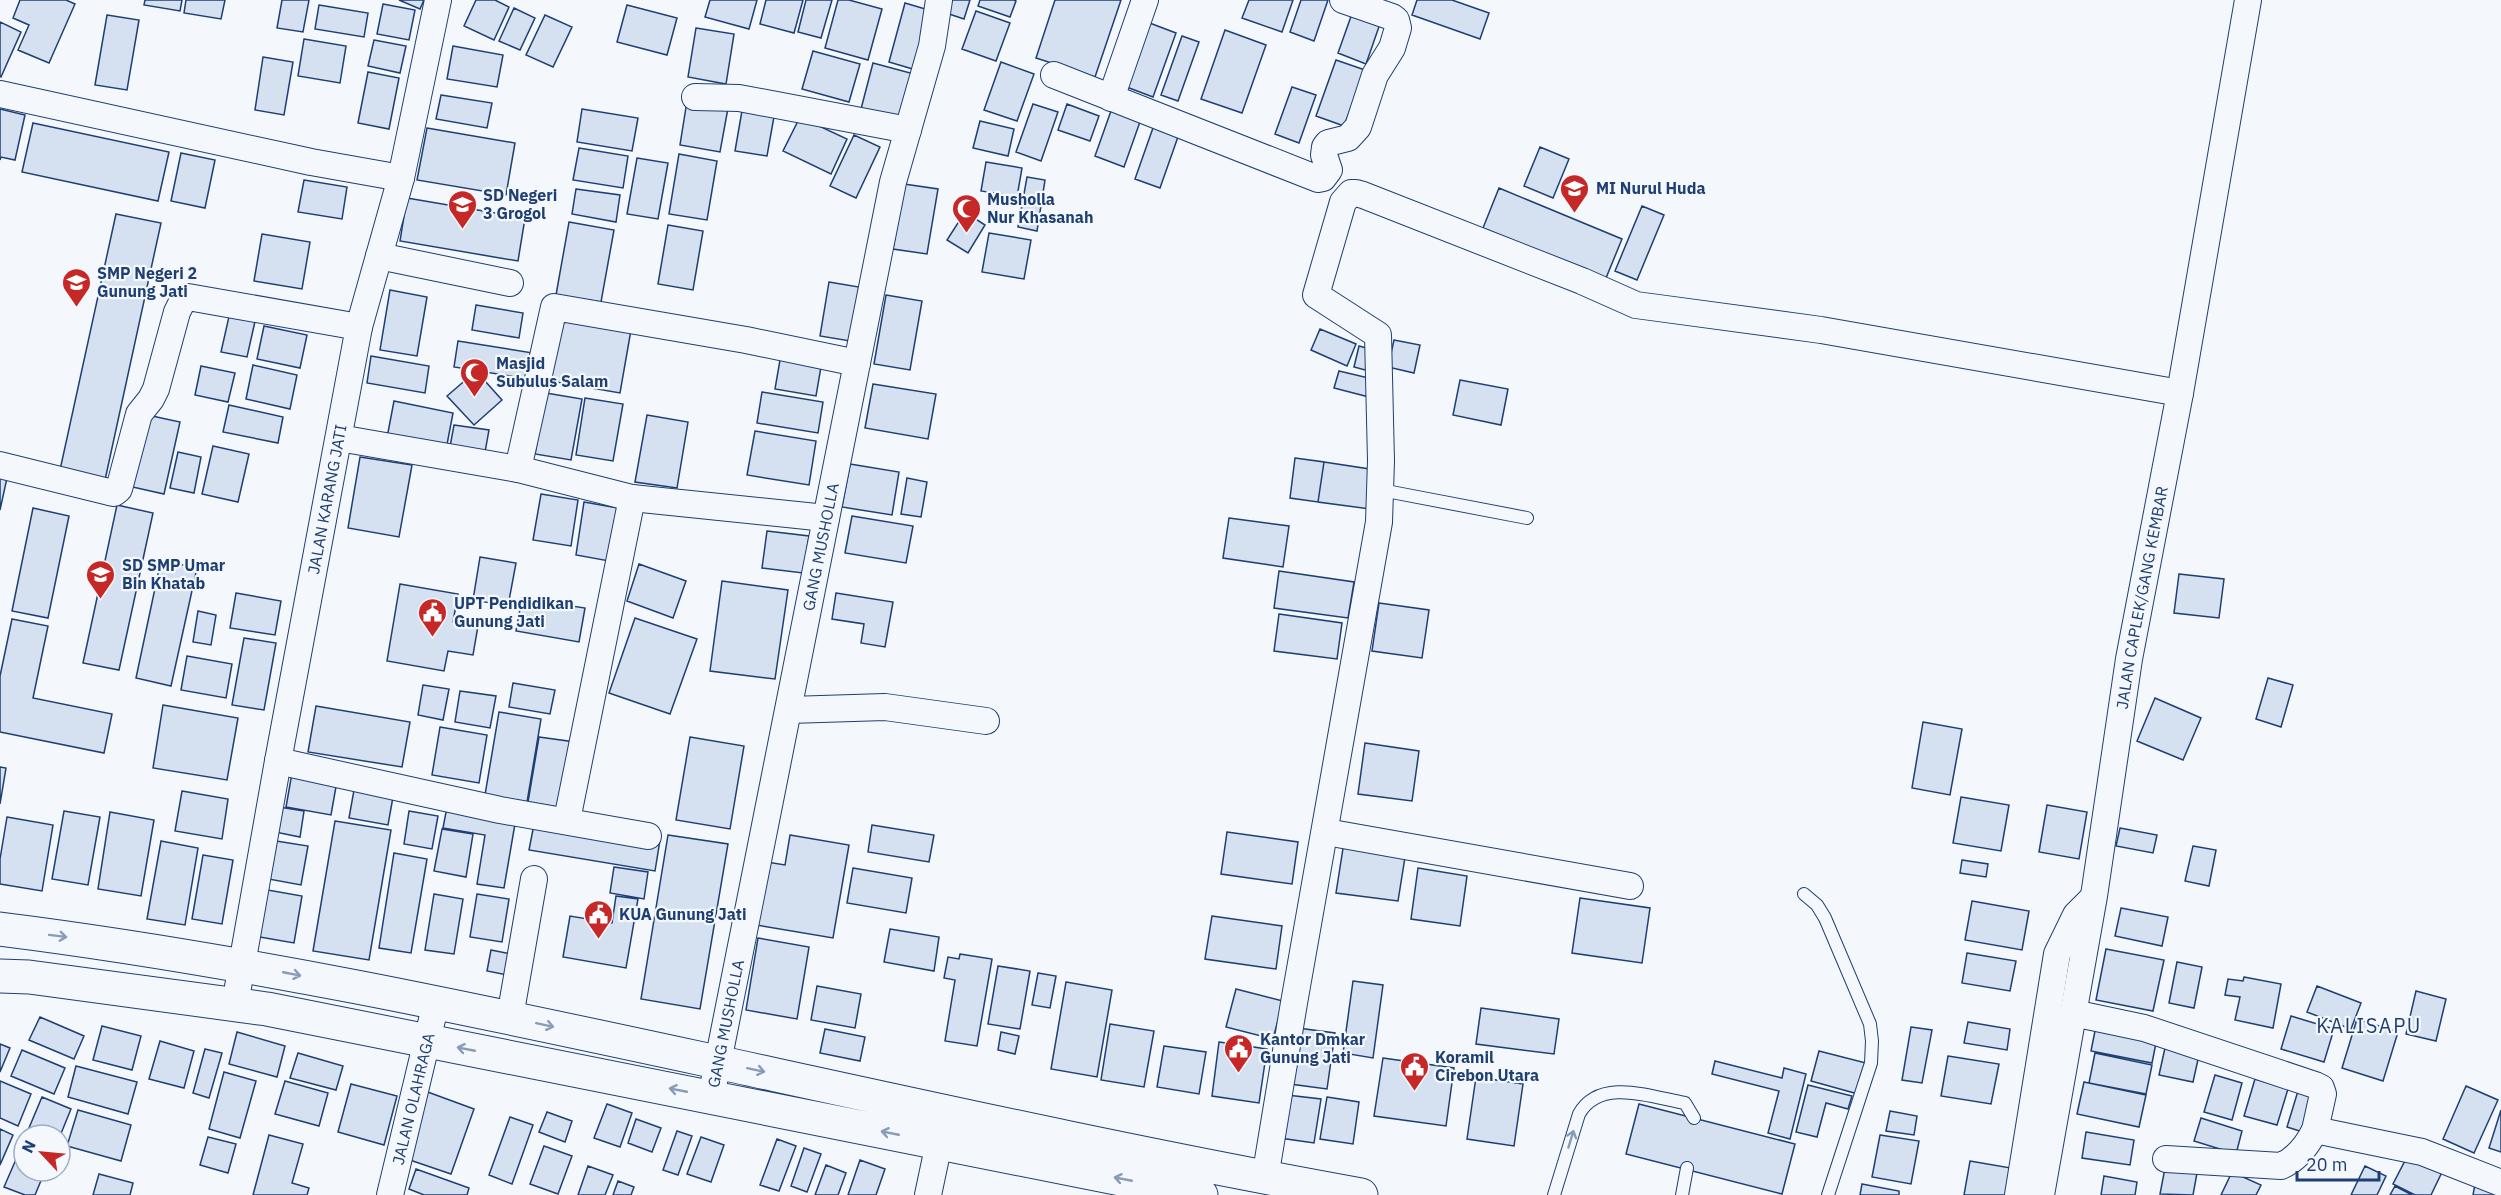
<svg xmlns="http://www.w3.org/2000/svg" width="2501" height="1195" font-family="'IBM Plex Sans',sans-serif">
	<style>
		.building { fill: #d5e0f0; stroke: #1d3f73; stroke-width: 1.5 }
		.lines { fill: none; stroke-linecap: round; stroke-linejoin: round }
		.service-casing { stroke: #1d3f73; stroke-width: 14 }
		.minor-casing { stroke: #1d3f73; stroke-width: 28 }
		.trunk-casing { stroke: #1d3f73; stroke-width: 35 }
		.service { stroke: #f4f7fb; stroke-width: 12 }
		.minor { stroke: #f4f7fb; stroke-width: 26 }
		.trunk { stroke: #f4f7fb; stroke-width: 33 }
		.oneway { stroke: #889bb7 }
		.labels { text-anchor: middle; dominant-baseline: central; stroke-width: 4.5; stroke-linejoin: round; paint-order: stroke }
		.poi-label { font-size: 16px; font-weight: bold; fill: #1d3f73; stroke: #f4f7fb; text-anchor: start }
		.street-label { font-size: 16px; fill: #1d3f73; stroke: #f4f7fb }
		.quarter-label { font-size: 20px; letter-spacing: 1.5px; fill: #1d3f73; stroke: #f4f7fb }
	</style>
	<rect width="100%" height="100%" fill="#f4f7fb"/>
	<path class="building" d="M20,0H66L75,4L49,63L18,50L29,25L13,18Z
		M145,0H182L180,11L144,5Z
		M186,0H225L221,19L184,13Z
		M282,0H309L303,32L277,28Z
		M399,0H424L420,9Z
		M476,0H495L509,7L494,40L464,26Z
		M710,0H757L749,29L705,17Z
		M766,0H803L794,33L760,24Z
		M806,0H832L821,38L798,32Z
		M838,0H849L882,9L868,60L825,48Z
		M943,0H970L964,19L940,11Z
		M980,0H1014L1016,1L1010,17L978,6Z
		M1055,0H1121L1095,77L1036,58Z
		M1249,0H1293L1282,32L1242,18Z
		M1301,0H1328L1314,41L1290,32Z
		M1417,0H1452L1489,13L1480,39L1412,15Z
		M905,3L932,11L916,70L889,62Z
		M383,4L415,10L409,40L377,34Z
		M319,5L368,13L364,37L315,29Z
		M627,5L677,18L667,55L617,42Z
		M514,8L535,18L520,50L499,41Z
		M1354,8L1382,18L1366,64L1338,53Z
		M976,11L1010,23L996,61L962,49Z
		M107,15L139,20L127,90L95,85Z
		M545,15L572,27L553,67L526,55Z
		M0,22L21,32L1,77L0,76Z
		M1147,22L1176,33L1153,97L1124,86Z
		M696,28L734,34L726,84L688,77Z
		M1225,30L1266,45L1242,113L1201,99Z
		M1182,36L1199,42L1178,101L1161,95Z
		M304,39L346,46L340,83L298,76Z
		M374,40L406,46L400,73L368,66Z
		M453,46L503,55L497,87L447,79Z
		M813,51L860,64L849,102L802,89Z
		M263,57L293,62L284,115L255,110Z
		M1336,60L1365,70L1344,126L1316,116Z
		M1001,62L1034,74L1017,121L984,110Z
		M873,63L914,74L902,120L861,109Z
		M368,72L399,78L389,129L358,123Z
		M1292,87L1316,95L1299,143L1275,134Z
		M441,95L492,103L487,128L436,119Z
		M687,101L728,108L720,152L680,145Z
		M1033,104L1058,112L1041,161L1016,152Z
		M1067,104L1099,116L1090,141L1058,130Z
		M743,105L775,111L767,156L735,151Z
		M1112,108L1141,119L1124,167L1095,156Z
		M0,109L25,115L15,160L1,157L0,160Z
		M582,109L638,118L632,151L577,142Z
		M800,117L847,139L831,174L783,151Z
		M980,121L1014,129L1008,156L973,148Z
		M33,123L169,152L158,201L22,172Z
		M1154,125L1179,134L1160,188L1135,179Z
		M427,128L515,143L506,195L417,180Z
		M854,135L880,147L856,198L830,186Z
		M1540,147L1569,159L1553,198L1524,186Z
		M579,148L628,156L623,188L573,180Z
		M181,153L215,160L205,208L171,201Z
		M679,154L717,161L707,220L669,214Z
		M637,158L668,163L658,219L627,214Z
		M986,162L1022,168L1017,197L981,191Z
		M1027,177L1045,180L1037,231L1018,227Z
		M304,180L347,187L342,219L298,212Z
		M904,184L938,189L927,254L893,249Z
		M1499,188L1622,239L1606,278L1483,228Z
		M576,189L620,195L616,222L572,214Z
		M407,198L525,218L518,261L400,241Z
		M1642,206L1664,215L1637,280L1615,271Z
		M965,212L985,225L968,253L947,240Z
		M116,214L161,223L105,480L60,470Z
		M569,222L614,230L601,302L556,295Z
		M668,225L703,231L693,290L658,284Z
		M989,233L1031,240L1024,279L982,272Z
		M262,234L310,242L302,289L254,281Z
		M829,282L859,287L850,341L820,336Z
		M390,290L427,297L417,356L380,350Z
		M886,295L922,301L910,370L874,364Z
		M476,305L523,313L519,338L472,330Z
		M230,312L256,317L247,357L221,352Z
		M561,318L631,330L620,393L550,381Z
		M264,326L307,335L300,368L257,359Z
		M1320,329L1356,344L1347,366L1311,350Z
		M1394,340L1420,345L1414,373L1388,367Z
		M458,341L533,353L528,379L454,367Z
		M1359,346L1374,350L1369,371L1354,367Z
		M781,354L822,361L816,396L775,389Z
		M371,356L429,366L425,393L367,383Z
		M253,365L297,375L290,409L246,399Z
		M201,366L235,373L228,402L195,395Z
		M476,371L502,400L474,425L447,396Z
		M1339,371L1373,379L1369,397L1334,388Z
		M1460,380L1508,389L1501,425L1453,415Z
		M873,384L936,394L928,439L865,428Z
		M762,392L823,402L818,433L757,423Z
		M546,393L582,399L571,460L535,454Z
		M585,398L623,404L613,461L576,455Z
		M394,401L453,413L445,455L386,443Z
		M229,405L283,417L278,443L223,432Z
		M143,414L180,422L164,494L128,486Z
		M647,415L688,422L677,488L635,482Z
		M454,425L489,430L484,458L449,452Z
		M755,431L816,441L809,485L747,475Z
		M213,446L249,454L238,502L202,494Z
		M178,452L201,457L194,493L170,488Z
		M360,457L412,465L399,537L348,528Z
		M1295,458L1324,462L1318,502L1290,498Z
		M1324,462L1376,470L1370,509L1318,502Z
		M850,464L899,472L892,515L842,507Z
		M0,476L7,478L0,510Z
		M907,478L927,482L921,517L901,514Z
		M541,494L578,500L571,546L533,540Z
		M584,502L618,508L609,561L576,555Z
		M117,505L153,513L119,670L83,663Z
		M33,508L69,516L48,618L12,611Z
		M852,516L913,526L906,563L845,553Z
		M1229,518L1289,526L1283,567L1223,558Z
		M767,531L809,536L803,573L762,568Z
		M480,557L516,563L508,606L473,600Z
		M161,560L197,568L171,686L136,678Z
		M639,564L686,581L673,618L627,601Z
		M1279,571L1354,582L1348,618L1274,608Z
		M2179,574L2224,579L2219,618L2174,613Z
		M722,581L788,590L775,679L710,671Z
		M400,584L458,594L453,622L478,626L473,655L448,651L444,671L387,661Z
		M236,593L281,601L275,635L230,628Z
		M836,593L893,602L885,647L861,643L864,624L832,619Z
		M522,598L585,608L579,642L516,631Z
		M1379,603L1429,610L1422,658L1372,651Z
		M198,611L216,615L211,645L193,642Z
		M1279,614L1342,623L1337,659L1274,651Z
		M635,618L697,639L670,714L609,693Z
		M12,619L48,626L33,698L112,714L104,753L0,732V676Z
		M244,638L276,643L264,710L232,705Z
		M187,656L232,664L226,698L181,690Z
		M2268,678L2293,685L2281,727L2256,719Z
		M513,683L555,690L550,714L509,707Z
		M423,685L449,689L443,720L418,715Z
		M460,691L496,696L490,728L455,722Z
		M2155,698L2201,718L2183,760L2137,741Z
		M163,705L238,718L227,780L153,768Z
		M316,706L410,722L402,767L308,752Z
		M499,712L541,719L527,802L485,795Z
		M1923,722L1962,729L1950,795L1912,788Z
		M440,727L487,735L479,783L432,775Z
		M539,737L575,742L563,808L528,802Z
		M690,737L744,746L730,829L676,820Z
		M1365,743L1419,751L1412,801L1358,794Z
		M0,767L6,768L0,804Z
		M292,773L337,781L331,815L286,807Z
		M354,790L393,797L388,825L349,818Z
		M182,791L228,799L222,839L175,831Z
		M1961,797L2009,805L2001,851L1953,843Z
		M2047,805L2087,812L2079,859L2039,852Z
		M279,807L304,811L300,837L275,832Z
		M447,807L516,818L504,888L477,884L485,835L443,828Z
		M64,811L100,817L88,885L52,879Z
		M409,811L438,816L432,849L404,844Z
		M110,812L154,820L141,896L98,889Z
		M7,817L53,825L42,891L0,884V859Z
		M535,819L660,840L655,871L529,850Z
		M335,821L391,830L369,960L313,951Z
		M872,825L934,835L929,862L868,852Z
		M2120,828L2157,835L2153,853L2116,846Z
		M442,829L473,834L466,877L434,871Z
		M1227,832L1298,842L1292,884L1221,874Z
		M668,835L728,844L700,1009L641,999Z
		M790,835L849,845L833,938L750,924L760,861L785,865Z
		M270,840L308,846L301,885L263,878Z
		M161,841L198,848L185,925L147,919Z
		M1344,842L1406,851L1398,901L1336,893Z
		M2193,846L2216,850L2209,886L2185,881Z
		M394,853L427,859L411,953L379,948Z
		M203,855L233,860L222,924L192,919Z
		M1962,860L1988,864L1986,877L1960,873Z
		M614,867L648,872L644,899L610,893Z
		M853,868L912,878L906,913L847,903Z
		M1418,868L1467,876L1460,926L1411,919Z
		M262,889L302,896L294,943L254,936Z
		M434,894L463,899L454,954L425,950Z
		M477,894L509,899L502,942L470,937Z
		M616,896L638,899L626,968L563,957L570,916L612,923Z
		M1580,898L1650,908L1642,963L1572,953Z
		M1972,901L2029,911L2022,950L1965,940Z
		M2121,908L2168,917L2162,946L2115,936Z
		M1212,916L1282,926L1276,969L1205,959Z
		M890,929L939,937L934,971L884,962Z
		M758,938L809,947L797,1019L746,1010Z
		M2106,949L2164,960L2153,1011L2096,1000Z
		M491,950L516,955L512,976L487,971Z
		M1967,953L2016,961L2010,991L1962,983Z
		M960,954L992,959L977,1046L945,1041L955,980L944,978L948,957L959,959Z
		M2177,962L2202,967L2194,1008L2169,1003Z
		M998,966L1030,971L1020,1029L988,1024Z
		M1038,973L1056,976L1050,1008L1032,1005Z
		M2244,977L2281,984L2273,1028L2235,1020L2240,997L2225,995L2228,979L2243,981Z
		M1353,981L1383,985L1373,1058L1343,1053Z
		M1066,982L1112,990L1097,1077L1051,1069Z
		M817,986L861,994L855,1028L811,1020Z
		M2317,986L2361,1003L2351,1029L2307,1012Z
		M1236,989L1283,1001L1273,1039L1226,1027Z
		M2416,991L2446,999L2436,1041L2406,1034Z
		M1481,1008L1559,1019L1554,1054L1476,1044Z
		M2291,1016L2334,1029L2324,1062L2281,1049Z
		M40,1017L84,1036L74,1059L29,1040Z
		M2357,1019L2398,1032L2383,1081L2342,1068Z
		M2097,1021L2158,1033L2152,1063L2091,1051Z
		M1968,1022L2010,1029L2007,1050L1964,1043Z
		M1110,1024L1154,1031L1144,1087L1101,1080Z
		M102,1026L141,1036L132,1070L93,1060Z
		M1911,1027L1932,1030L1922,1083L1902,1080Z
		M1298,1028L1335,1033L1327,1089L1290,1084Z
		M825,1029L865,1037L860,1061L820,1053Z
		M237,1032L285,1046L277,1077L229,1064Z
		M1001,1032L1019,1036L1015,1054L998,1050Z
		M160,1041L194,1051L184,1088L149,1079Z
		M1219,1042L1267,1049L1259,1103L1212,1096Z
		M0,1044L10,1048L0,1072Z
		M1164,1046L1206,1052L1199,1094L1157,1087Z
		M2165,1048L2199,1055L2193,1082L2159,1075Z
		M205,1049L222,1053L209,1098L193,1093Z
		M22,1050L65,1068L54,1094L11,1076Z
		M1819,1051L1866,1063L1858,1094L1811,1081Z
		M298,1053L343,1066L336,1090L290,1078Z
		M2095,1053L2152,1065L2146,1094L2089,1083Z
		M1948,1056L1999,1064L1991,1104L1941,1096Z
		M1383,1058L1454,1068L1446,1126L1374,1116Z
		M1715,1061L1782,1078L1784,1068L1806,1074L1790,1139L1768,1133L1779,1091L1712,1074Z
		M76,1066L137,1082L128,1114L68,1097Z
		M224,1072L256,1081L240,1138L209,1129Z
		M2215,1075L2242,1083L2232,1120L2204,1112Z
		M1476,1077L1523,1084L1514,1146L1467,1139Z
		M2255,1079L2288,1089L2277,1125L2244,1116Z
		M0,1081L31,1094L18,1126L0,1118Z
		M285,1081L328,1093L319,1126L275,1114Z
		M2084,1082L2146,1095L2139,1127L2077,1114Z
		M351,1084L397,1096L384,1145L338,1132Z
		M1808,1085L1852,1096L1848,1109L1826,1103L1817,1137L1796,1132Z
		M2466,1086L2498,1100L2474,1153L2443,1139Z
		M425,1091L474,1109L451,1174L401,1157Z
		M2298,1091L2320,1098L2309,1134L2287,1127Z
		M1287,1095L1321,1099L1314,1143L1280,1138Z
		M42,1097L71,1109L60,1136L26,1135Z
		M1327,1097L1359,1102L1353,1144L1320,1139Z
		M607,1104L632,1113L620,1147L594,1138Z
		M1639,1104L1795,1144L1782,1194L1626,1154Z
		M78,1110L131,1125L121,1161L67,1146Z
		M2501,1110V1152L2489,1148Z
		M1890,1111L1917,1116L1914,1135L1886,1131Z
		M547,1112L572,1121L565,1142L539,1132Z
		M510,1117L533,1125L512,1184L489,1175Z
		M2201,1118L2242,1131L2236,1154L2194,1141Z
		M636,1119L661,1128L652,1152L628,1143Z
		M0,1129L13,1135L0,1165Z
		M677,1131L692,1136L678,1175L663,1170Z
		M2086,1132L2134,1140L2130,1165L2082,1158Z
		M269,1135L303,1144L292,1183L309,1188L307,1195H253Z
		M1880,1135L1919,1141L1911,1184L1872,1177Z
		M208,1137L236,1144L228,1173L200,1165Z
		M701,1137L724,1145L711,1182L687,1174Z
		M777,1139L796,1146L779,1191L760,1185Z
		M24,1141V1171H45L35,1195H25L4,1187Z
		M544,1146L572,1156L558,1194L530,1184Z
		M804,1148L821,1154L807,1192L791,1186Z
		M2409,1153L2443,1170L2431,1195H2415L2393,1184Z
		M860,1160L885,1169L876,1195H848Z
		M1970,1161L2011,1168L2007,1195H1964Z
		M826,1165L846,1173L838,1195H815Z
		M588,1166L613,1175L605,1195H578Z
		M2365,1166L2386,1176L2377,1195H2351Z
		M2165,1168L2197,1173L2193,1195L2160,1194Z
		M416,1169L469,1188L467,1195H424L409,1189Z
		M2232,1172L2261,1185L2256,1195H2221Z
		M99,1174L133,1183L130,1195H93Z
		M2104,1176L2137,1182L2135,1195H2101Z
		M618,1181L634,1187L631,1195H613Z
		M1862,1184L1899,1191V1195H1860Z
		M2475,1184L2501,1195H2473Z
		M2395,1186L2412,1195H2390Z"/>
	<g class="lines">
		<defs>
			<path id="service" d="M1381,490L1527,518
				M1804,894L1817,905L1825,918L1870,1024L1872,1041L1871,1063L1828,1195
				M1554,1195L1579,1114C1600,1077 1651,1097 1685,1103L1694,1118
				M1682,1195L1687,1168"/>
			<g id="minor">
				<path d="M1054,75L1318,179L1323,178L1329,170L1324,155L1325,147L1328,143L1348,138L1358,127L1375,75L1392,48L1398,28L1396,20L1392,17L1343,0"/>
				<path d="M0,94L311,162L401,178"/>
				<path d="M695,97L739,98L908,130"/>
				<path d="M1111,98L1145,0"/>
				<path d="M379,256L510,283"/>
				<path d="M339,438L518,469L632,498L826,518"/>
				<path d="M0,465L109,492L114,493L119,489L139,414L151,399L156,389L177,312L183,300L188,297L359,327"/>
				<path d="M518,469L554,307L746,340L857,363"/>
				<path d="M789,710L885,707L986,721"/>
				<path d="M278,761L500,810L648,836"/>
				<path d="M567,820L632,498"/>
				<path d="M1326,832L1630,886"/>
				<path id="s1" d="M235,1004L278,761L359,327L401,178L438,0"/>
				<path d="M2073,1013L2144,1028L2315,1085L2321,1088L2323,1094L2315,1130L2422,1152L2501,1183"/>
				<path d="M510,1017L534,879"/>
				<path id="s2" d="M711,1097L893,182L932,46L939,0"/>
				<path d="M2166,1159L2281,1166C2297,1159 2307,1146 2315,1130"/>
				<path d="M1265,1178L1294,1003L1379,522L1381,461L1378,335L1316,295L1343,202L1351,193H1356L1363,195L1582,281L1636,305L1821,330L2180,393"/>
				<path id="s3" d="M390,1195L436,1003"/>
				<path d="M928,1195L939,1143"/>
				<path d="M2018,1195L2057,954L2076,915L2091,900"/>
				<path id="s4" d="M2041,1195L2094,896L2129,659L2180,393L2248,0"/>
			</g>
			<path id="trunk" d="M0,929C240,959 476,1010 712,1061C928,1108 1144,1156 1361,1195
				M0,976L29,977L267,1009L1201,1195"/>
		</defs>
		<use href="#service" class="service-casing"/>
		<use href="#minor" class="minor-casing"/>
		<use href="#trunk" class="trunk-casing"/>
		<use href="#service" class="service"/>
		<use href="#minor" class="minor"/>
		<use href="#trunk" class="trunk"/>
	</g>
	<defs><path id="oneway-shaft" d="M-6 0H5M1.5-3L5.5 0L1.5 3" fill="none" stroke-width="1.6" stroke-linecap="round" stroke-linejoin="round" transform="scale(1.5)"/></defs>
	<g class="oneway">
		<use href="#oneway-shaft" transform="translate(58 936) rotate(7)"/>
		<use href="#oneway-shaft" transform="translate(292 974) rotate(11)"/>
		<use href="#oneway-shaft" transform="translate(545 1025) rotate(12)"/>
		<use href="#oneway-shaft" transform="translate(466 1049) rotate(-169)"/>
		<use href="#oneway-shaft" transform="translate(756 1070) rotate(12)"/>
		<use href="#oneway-shaft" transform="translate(678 1090) rotate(-169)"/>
		<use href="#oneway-shaft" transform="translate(890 1133) rotate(-169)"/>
		<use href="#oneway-shaft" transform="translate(1571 1139) rotate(-73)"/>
		<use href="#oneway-shaft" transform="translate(1123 1179) rotate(-169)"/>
	</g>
	<defs>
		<symbol id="school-pin" viewBox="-11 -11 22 30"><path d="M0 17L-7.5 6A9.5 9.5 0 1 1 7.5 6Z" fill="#c62828" stroke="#f4f7fb"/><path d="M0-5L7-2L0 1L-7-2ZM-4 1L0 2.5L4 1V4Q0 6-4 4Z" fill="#fff"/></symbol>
		<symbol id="mosque-pin" viewBox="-11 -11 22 30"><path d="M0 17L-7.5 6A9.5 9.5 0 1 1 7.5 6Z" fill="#c62828" stroke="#f4f7fb"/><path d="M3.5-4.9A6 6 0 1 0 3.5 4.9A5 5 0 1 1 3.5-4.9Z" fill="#fff"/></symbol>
		<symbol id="civic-pin" viewBox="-11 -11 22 30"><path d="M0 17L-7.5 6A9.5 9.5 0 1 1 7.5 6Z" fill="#c62828" stroke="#f4f7fb"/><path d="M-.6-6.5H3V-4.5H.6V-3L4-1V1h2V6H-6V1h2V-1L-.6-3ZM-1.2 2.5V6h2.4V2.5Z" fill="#fff"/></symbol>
	</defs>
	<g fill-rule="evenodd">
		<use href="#school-pin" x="1558" y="172" width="33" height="45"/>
		<use href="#school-pin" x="446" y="188" width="33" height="45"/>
		<use href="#mosque-pin" x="950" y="192" width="33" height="45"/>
		<use href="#school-pin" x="60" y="266" width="33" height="45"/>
		<use href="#mosque-pin" x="458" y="356" width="33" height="45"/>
		<use href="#school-pin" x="84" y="558" width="33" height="45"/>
		<use href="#civic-pin" x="416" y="596" width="33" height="45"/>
		<use href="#civic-pin" x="582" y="898" width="33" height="45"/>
		<use href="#civic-pin" x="1222" y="1032" width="33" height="45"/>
		<use href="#civic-pin" x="1398" y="1050" width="33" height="45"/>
	</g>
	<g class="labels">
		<g class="poi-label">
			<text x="1596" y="188">MI Nurul Huda</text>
			<text x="483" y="195">SD Negeri<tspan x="483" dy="18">3 Grogol</tspan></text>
			<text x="987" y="199">Musholla<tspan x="987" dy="18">Nur Khasanah</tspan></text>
			<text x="97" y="273">SMP Negeri 2<tspan x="97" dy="18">Gunung Jati</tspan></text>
			<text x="496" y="363">Masjid<tspan x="496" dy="18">Subulus Salam</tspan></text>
			<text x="122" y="565">SD SMP Umar<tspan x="122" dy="18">Bin Khatab</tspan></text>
			<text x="454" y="603">UPT Pendidikan<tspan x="454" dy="18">Gunung Jati</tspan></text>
			<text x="619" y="914">KUA Gunung Jati</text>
			<text x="1260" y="1039">Kantor Dmkar<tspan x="1260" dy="18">Gunung Jati</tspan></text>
			<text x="1435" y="1057">Koramil<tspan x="1435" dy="18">Cirebon Utara</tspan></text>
		</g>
		<g class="street-label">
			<text stroke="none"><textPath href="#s1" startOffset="513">JALAN KARANG JATI</textPath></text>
			<text stroke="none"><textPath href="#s2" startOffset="561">GANG MUSHOLLA</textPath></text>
			<text stroke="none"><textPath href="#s4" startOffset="606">JALAN CAPLEK/GANG KEMBAR</textPath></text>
			<text stroke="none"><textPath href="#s2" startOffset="75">GANG MUSHOLLA</textPath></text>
			<text stroke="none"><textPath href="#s3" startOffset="99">JALAN OLAHRAGA</textPath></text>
		</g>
		<g class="quarter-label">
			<text x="2369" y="1025">KALISAPU</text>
		</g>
	</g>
	<g transform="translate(42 1153) rotate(296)"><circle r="28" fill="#f4f7fb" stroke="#9eadc5" stroke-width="1.5"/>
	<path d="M0-4.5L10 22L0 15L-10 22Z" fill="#c62828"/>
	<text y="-9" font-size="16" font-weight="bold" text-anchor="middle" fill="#1d3f73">N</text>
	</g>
	<path d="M2297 1171v9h82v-9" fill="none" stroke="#1d3f73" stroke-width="3"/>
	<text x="2306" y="1171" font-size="18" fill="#1d3f73" stroke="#f4f7fb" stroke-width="4.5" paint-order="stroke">20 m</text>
</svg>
